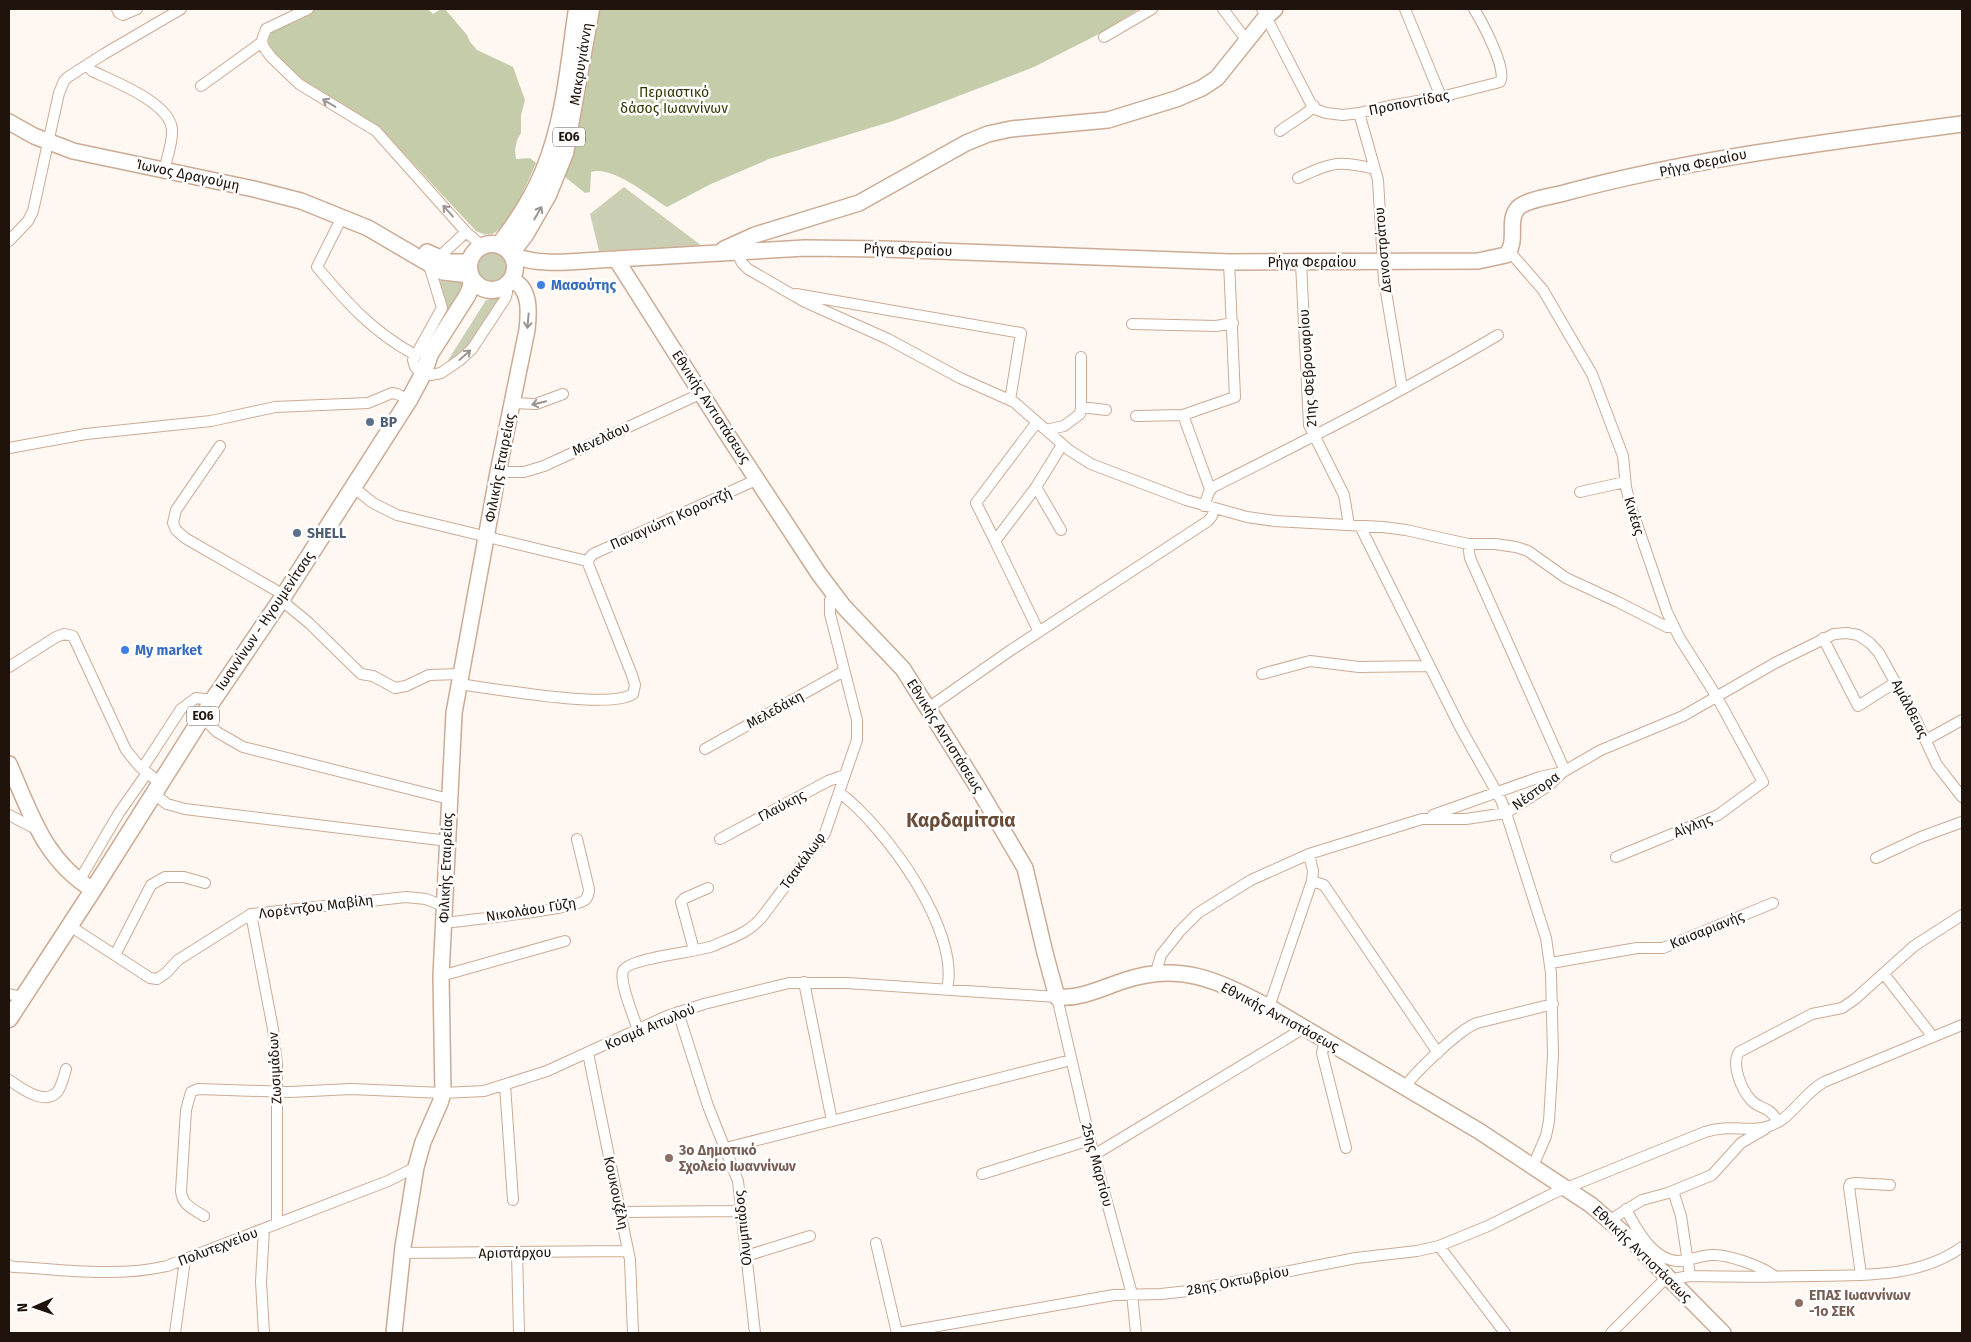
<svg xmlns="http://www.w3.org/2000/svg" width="1971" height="1342" font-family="'Fira Sans',sans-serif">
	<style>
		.green { fill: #cacfb4 }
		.forest { fill: #c5cca9 }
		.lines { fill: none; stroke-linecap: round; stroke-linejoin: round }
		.street-casing { stroke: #ccab94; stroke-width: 12 }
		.secondary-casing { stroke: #ccab94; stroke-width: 18 }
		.primary-casing { stroke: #ccab94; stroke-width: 19 }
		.street { stroke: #fff; stroke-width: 10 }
		.secondary { stroke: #fff; stroke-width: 15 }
		.primary { stroke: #fff; stroke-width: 16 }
		.oneway { stroke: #9a9591 }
		.shop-dot { fill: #3f7fe0; stroke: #fff; stroke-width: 2 }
		.service-dot { fill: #5c6f8a; stroke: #fff; stroke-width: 2 }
		.education-dot { fill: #8d6e63; stroke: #fff; stroke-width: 2 }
		.labels { text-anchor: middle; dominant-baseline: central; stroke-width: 5; stroke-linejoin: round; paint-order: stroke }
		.shield { fill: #fff; stroke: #625a54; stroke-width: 1 }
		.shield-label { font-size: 12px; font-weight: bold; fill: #1f130b }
		.street-label { font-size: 14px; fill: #1f130b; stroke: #fff }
		.park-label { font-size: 14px; fill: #333900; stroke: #fff }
		.shop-label { font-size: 14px; font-weight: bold; fill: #366cbe; stroke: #fff; text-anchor: start }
		.service-label { font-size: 14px; font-weight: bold; fill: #4e5e75; stroke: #fff; text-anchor: start }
		.education-label { font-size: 14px; font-weight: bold; fill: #785e54; stroke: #fff; text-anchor: start }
		.district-label { font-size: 19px; font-weight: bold; fill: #6a4d39; stroke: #fff }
	</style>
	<rect width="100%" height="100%" fill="#fef7f2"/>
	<path class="green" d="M624,187L702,246L599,251L590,214Z
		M476 267a16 16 0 1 1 32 0a16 16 0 1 1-32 0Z
		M440,281L461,282L464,285L426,347L442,315Z
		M497,298L499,300L466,351L445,365L486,300Z"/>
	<path class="forest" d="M315,9H428L433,14L441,9H445L467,35L470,42L477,50L513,67L525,100L521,115V133L517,140L515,150L516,159L530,158L536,163C528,181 511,223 494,233C488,236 482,234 476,231L382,130L322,96L291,73L269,48L268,37L272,31L301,19L309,15Z
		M599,9H1139L1099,34L1034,67L893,121L769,159L711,184L667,207C649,196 612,165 591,172L590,192L585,193L565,177Z"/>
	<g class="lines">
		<defs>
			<path id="street" d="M117,9L119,13L123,15L137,9
				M308,9L266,29L262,40L263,46L271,57L299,84L376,131L466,232L482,246
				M1223,9L1247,41
				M1262,9L1310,102L1315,109L1326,113L1343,115L1359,113L1389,106L1441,97L1500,82C1508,70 1482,22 1474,9
				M1405,9L1441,97
				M1104,37L1152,9
				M87,65L92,71C113,81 169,102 172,129C173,142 167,157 164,171
				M201,86L262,42
				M1359,113L1378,180L1384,280L1402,388
				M1280,131C1291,122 1304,117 1314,106
				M1298,178C1333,162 1337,160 1375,169
				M342,217L317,267C348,304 372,331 415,355
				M9,241L28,221L33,211L59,93L64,81L68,77L104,54L181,9
				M736,251L742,263L748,269L805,302L888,339L960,378L1014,402L1069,450L1091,464L1186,500L1247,517L1275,521L1383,527L1406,530L1468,544H1495L1516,547L1528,551L1566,578L1618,602L1667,627L1674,626
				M1509,251L1543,290L1592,374L1623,456L1626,487L1630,504L1667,612L1679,637L1717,697L1763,782L1718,815L1616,857
				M437,259L466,232
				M1301,263L1309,425L1344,495L1349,525
				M429,265L442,308L413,360L415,367L419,371L431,375L441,373L460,360L472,349L505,299L507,293L506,285
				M796,294L1021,333L1010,400
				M1132,324L1216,326L1233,323
				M513,403L536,404L563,394
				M1081,407L1106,410
				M1136,416L1183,415
				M1046,430L1064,426L1080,414L1081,407V357
				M220,446L176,510L173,523L176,530L185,538L284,595
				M9,448L86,434L211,421L275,407L368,403L392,393L397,394L409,400
				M498,472H524L544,466L702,393
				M353,487L373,503L397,515L587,561L632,675L635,685L633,694C609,710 492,688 458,684
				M1036,487L1061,530
				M1210,489L1183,415L1235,397L1229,262
				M1580,492L1625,482
				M1204,506L1209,492L1213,487C1309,439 1405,390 1498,335
				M1360,526L1460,727L1501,800L1506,813L1546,938L1551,973L1553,1055L1549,1121L1546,1136L1533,1166
				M995,541L976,503L1037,422
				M1468,544L1470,558L1565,771
				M587,561L593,554L758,479
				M281,600L309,623L361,674L373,676L395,688L406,686L429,675L460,674
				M1039,632L995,541L1036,487L1062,445
				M1823,638L1858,706L1896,682
				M9,667L56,637L64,634L73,636L126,750L139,766L160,783
				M1262,674L1310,661L1359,667L1429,666
				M928,708L1011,650L1208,521L1212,516L1214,509
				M202,717L217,732L243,747L449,799
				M1926,740L1962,720
				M705,749L844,671
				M142,769L181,709L196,698L213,700
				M153,793L167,804L185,809L448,841
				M840,793C885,827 961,931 947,989
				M9,815L38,830
				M1433,815L1540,777L1563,772
				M720,839L828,781L845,775
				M1876,858L1921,837L1962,822
				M79,881L119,813L147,773
				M1312,881L1324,885L1438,1053
				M251,914L273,1029L277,1065V1224
				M444,923C466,920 573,910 585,900C588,897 589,893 589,889L577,839
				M70,926L150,978L157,979L166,973L178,960L251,914L406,897L426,899L446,907
				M694,950L681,902L685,898L708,888
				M115,955L151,885L165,877H184L205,883
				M1551,963L1637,948H1663L1773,903
				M1156,972L1161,955L1180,931L1198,913L1251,880L1309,854L1422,819H1466L1506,813L1548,786L1563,772L1601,750L1683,716L1775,663L1834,634L1847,633L1858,635L1870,643L1879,653L1917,722L1937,765L1962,797
				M1884,974L1933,1037
				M441,976L565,941
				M804,982L832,1121
				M9,994L22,997
				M1269,1007L1312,881L1313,871L1309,854
				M678,1012L708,1106L738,1181L755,1333
				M638,1030C634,1017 619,982 623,971C627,958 698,952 713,946C731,938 749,933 762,917L825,833L857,740V720L830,614V600L834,595
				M1325,1040L1322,1053L1346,1148
				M588,1053L630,1260L633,1333
				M9,1080C21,1088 45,1107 58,1091C62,1085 64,1076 66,1069
				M505,1085L513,1200
				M1405,1087C1416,1071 1460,1029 1477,1023L1553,1004
				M1778,1122C1768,1104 1761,1111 1751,1100C1741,1089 1731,1064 1739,1052L1812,1014L1842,1008L1855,999L1914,946L1962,915
				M726,1148L1071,1060
				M1094,1155L1304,1028
				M982,1174L1090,1140
				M1673,1191L1681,1216L1690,1276
				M1626,1209C1636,1229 1653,1260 1678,1261C1690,1261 1701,1255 1712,1255C1728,1254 1760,1266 1773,1275
				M619,1212L742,1211
				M204,1216C193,1209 182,1205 181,1191L186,1110L191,1092L198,1089L290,1092L351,1089L443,1093L484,1091L547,1071L667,1016L704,1004L789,983H847L1057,997L1090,1140L1132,1294L1136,1333
				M1610,1220L1642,1200L1668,1193L1712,1175L1741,1143L1765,1129
				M264,1229L261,1282L264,1333
				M876,1243L897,1333
				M1439,1246L1505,1333
				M402,1253L628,1251
				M517,1253L519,1333
				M746,1256L810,1236
				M9,1265L13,1267C65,1269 115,1278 167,1266L388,1181L416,1167
				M1861,1275L1849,1187L1850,1184L1855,1183L1890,1185
				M1672,1282L1678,1278L1690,1276C1731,1277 1771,1277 1812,1276C1863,1275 1919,1278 1962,1247
				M175,1333L185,1260
				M898,1333L1114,1295L1161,1294L1188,1291L1356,1258L1417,1251L1439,1246L1488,1226L1554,1193L1705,1132C1729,1124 1746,1132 1766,1127C1791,1121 1802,1094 1824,1082L1962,1025
				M1611,1333L1667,1277"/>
			<path id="secondary" d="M9,122L34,136L73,151L254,189L301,201L368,228L443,272L470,275
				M724,249L755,235L859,203L966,143L988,134L1011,129L1108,120L1176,99L1202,88L1217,78L1265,18L1275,9
				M427,252L449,262H470
				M512,255C543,268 583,260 616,259L725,431L819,574L844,607L903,669L975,783L1025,868L1045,953L1057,997C1081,999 1102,988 1123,981C1181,961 1218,981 1269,1007L1479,1131L1591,1205L1627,1236L1723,1333
				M616,259L805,248L884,249L1229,262L1478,261L1506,255C1519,241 1506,221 1518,208C1525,200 1553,196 1564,193C1694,158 1829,142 1962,124
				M9,764C31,814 44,860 93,890
				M394,1333L403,1247L416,1167L423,1142L440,1103L443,1093L441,976L454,713L498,472L527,330C529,312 531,287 511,280"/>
			<path id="primary" d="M469 267a23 23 0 1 1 46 0a23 23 0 1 1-46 0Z
				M499,245C517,222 533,197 544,170C565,119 569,62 577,9
				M511,253L525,235L548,195L565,153L591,9
				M9,1019L93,890L213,700L281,600L409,400L423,374L430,354L467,296L471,287V277"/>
		</defs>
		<use href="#street" class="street-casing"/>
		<use href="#secondary" class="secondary-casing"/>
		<use href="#primary" class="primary-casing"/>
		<use href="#street" class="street"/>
		<use href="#secondary" class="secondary"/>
		<use href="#primary" class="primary"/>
	</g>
	<defs><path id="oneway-shaft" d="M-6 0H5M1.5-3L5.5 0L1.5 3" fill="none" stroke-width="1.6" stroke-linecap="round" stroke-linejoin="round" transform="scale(1.25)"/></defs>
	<g class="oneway">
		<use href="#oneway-shaft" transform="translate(329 103) rotate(-149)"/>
		<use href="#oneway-shaft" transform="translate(448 211) rotate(-132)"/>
		<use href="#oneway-shaft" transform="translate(538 213) rotate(-60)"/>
		<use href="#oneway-shaft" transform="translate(528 321) rotate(95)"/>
		<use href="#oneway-shaft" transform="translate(465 355) rotate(-41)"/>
		<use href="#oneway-shaft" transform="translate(539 403) rotate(166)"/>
	</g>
	<g class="shop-dot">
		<circle cx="541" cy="285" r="5"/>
		<circle cx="125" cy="650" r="5"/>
	</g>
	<g class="service-dot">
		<circle cx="370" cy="422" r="5"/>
		<circle cx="297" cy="533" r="5"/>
	</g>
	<g class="education-dot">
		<circle cx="669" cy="1158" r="5"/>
		<circle cx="1799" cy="1303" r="5"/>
	</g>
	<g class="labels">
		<g class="shield">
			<rect x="553" y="127.5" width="32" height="19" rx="4"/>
			<rect x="187" y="706.5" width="32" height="19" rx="4"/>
		</g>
		<g class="shield-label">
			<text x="569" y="137">ΕΟ6</text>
			<text x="203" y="716">ΕΟ6</text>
		</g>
		<g class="street-label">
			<text transform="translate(581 64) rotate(-81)">Μακρυγιάννη</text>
			<text transform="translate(1409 103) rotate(-11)">Προποντίδας</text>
			<text transform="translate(1703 163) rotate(-12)">Ρήγα Φεραίου</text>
			<text transform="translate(188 175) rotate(12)">Ίωνος Δραγούμη</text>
			<text transform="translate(908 250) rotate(2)">Ρήγα Φεραίου</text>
			<text transform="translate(1383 250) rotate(-95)">Δεινοστράτου</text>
			<text x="1312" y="262">Ρήγα Φεραίου</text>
			<text transform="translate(1308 368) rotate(-94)">21ης Φεβρουαρίου</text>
			<text transform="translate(711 407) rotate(57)">Εθνικής Αντιστάσεως</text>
			<text transform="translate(601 439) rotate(-25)">Μενελάου</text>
			<text transform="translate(500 468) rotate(-79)">Φιλικής Εταιρείας</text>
			<text transform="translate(1634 516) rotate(73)">Κινέας</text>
			<text transform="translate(671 519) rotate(-24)">Παναγιώτη Κοροντζή</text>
			<text transform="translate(265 621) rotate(-56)">Ιωαννίνων - Ηγουμενίτσας</text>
			<text transform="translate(1910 709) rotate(63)">Αμάλθειας</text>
			<text transform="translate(775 710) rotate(-29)">Μελεδάκη</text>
			<text transform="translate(945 736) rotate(58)">Εθνικής Αντιστάσεως</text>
			<text transform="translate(1536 791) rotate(-36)">Νέστορα</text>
			<text transform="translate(782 806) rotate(-28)">Γλαύκης</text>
			<text transform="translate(1693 826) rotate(-22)">Αίγλης</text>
			<text transform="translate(803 861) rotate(-54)">Τσακάλωφ</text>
			<text transform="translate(446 868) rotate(-88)">Φιλικής Εταιρείας</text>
			<text transform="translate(316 907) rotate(-7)">Λορέντζου Μαβίλη</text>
			<text transform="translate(531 910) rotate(-9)">Νικολάου Γύζη</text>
			<text transform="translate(1707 930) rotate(-22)">Καισαριανής</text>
			<text transform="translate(1280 1017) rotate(28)">Εθνικής Αντιστάσεως</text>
			<text transform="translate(650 1027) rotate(-23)">Κοσμά Αιτωλού</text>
			<text transform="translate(275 1068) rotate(-93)">Ζωσιμάδων</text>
			<text transform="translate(1097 1165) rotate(75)">25ης Μαρτίου</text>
			<text transform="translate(616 1193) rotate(78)">Κουκουζέλη</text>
			<text transform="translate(743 1228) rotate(-96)">Ολυμπιάδος</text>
			<text transform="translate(218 1247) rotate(-21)">Πολυτεχνείου</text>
			<text transform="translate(515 1253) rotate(-1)">Αριστάρχου</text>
			<text transform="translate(1642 1254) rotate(44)">Εθνικής Αντιστάσεως</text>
			<text transform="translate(1238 1281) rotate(-11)">28ης Οκτωβρίου</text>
		</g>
		<g class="park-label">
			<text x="674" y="92">Περιαστικό<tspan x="674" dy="16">δάσος Ιωαννίνων</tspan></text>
		</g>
		<g class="shop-label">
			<text x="551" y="285">Μασούτης</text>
			<text x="135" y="650">My market</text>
		</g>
		<g class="service-label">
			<text x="380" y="422">BP</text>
			<text x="307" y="533">SHELL</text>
		</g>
		<g class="education-label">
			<text x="679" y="1150">3ο Δημοτικό<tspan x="679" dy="16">Σχολείο Ιωαννίνων</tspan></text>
			<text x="1809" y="1295">ΕΠΑΣ Ιωαννίνων<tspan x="1809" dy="16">-1ο ΣΕΚ</tspan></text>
		</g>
		<g class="district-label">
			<text x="961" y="820">Καρδαμίτσια</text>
		</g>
	</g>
	<rect width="1971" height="1342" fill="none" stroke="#1f130b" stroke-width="20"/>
	<g transform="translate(35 1307) rotate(268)" stroke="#ffffff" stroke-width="4" paint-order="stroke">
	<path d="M0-4L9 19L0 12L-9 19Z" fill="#1f130b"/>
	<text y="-8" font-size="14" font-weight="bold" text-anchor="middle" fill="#1f130b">N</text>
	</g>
</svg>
